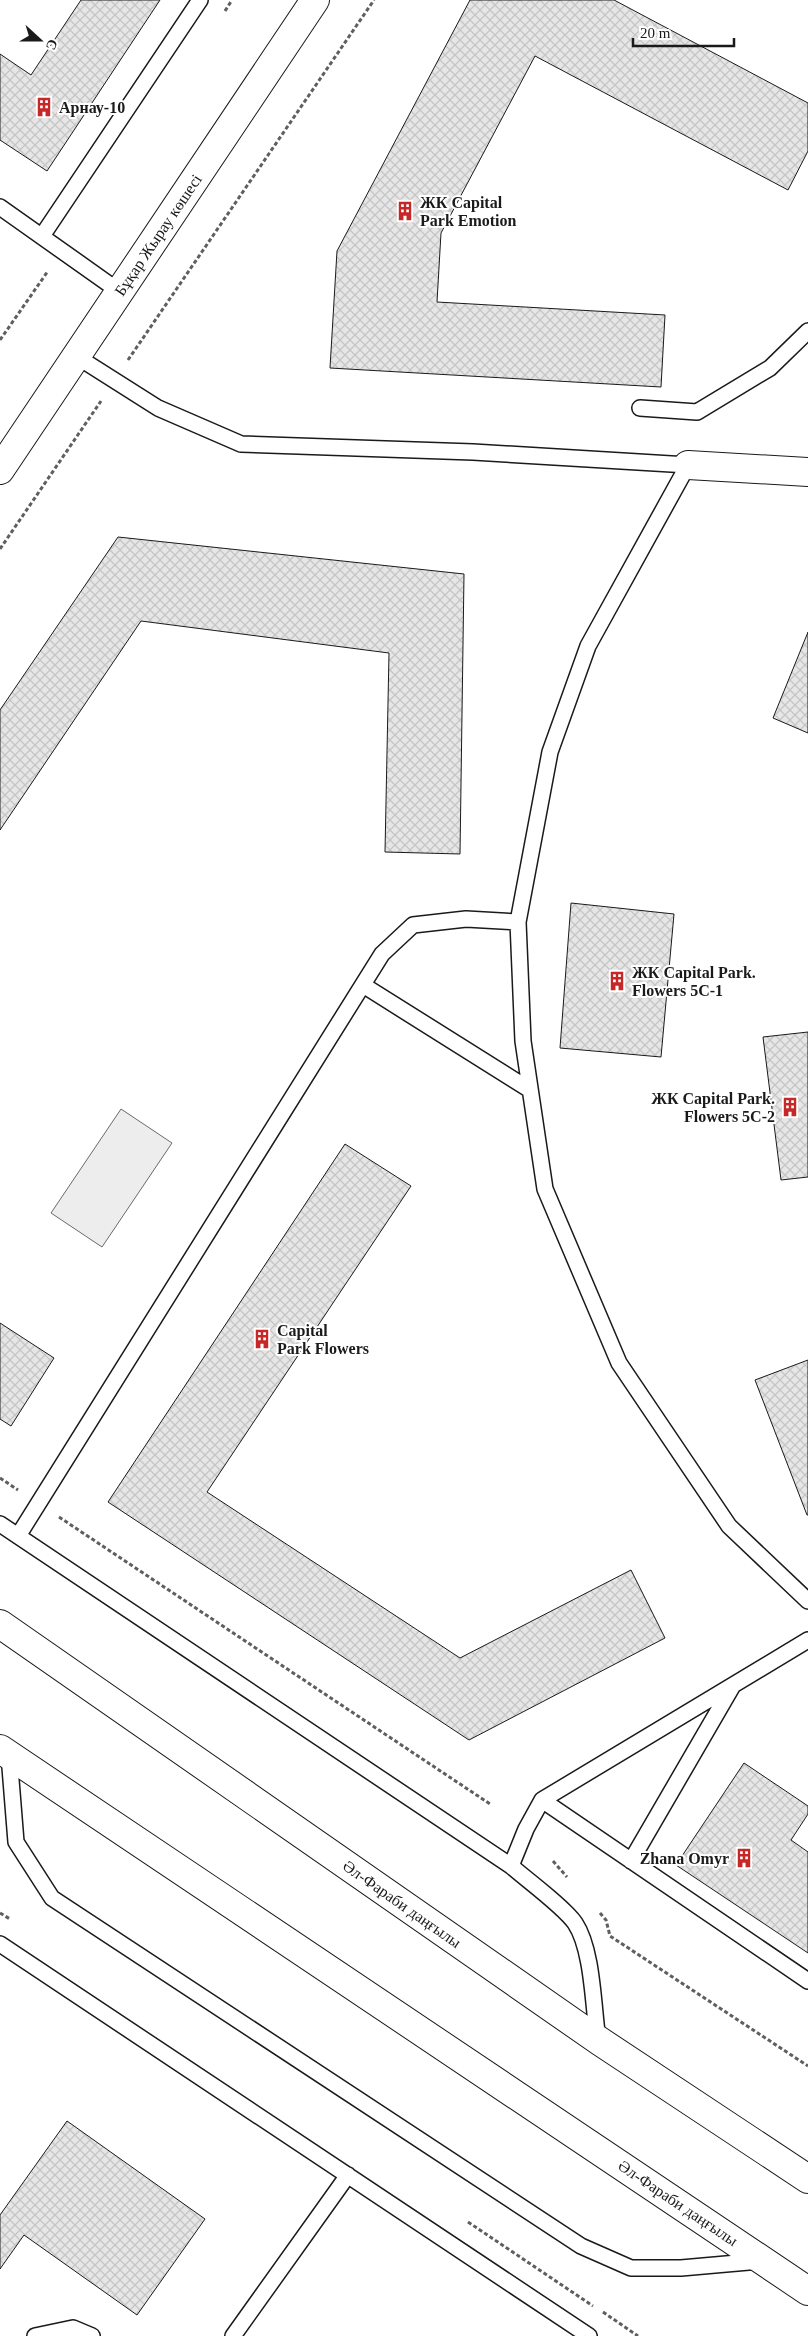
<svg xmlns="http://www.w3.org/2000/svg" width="808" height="2336" font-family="Georgia,serif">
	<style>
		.built { fill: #ededed; stroke: #6a6a6a }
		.building { fill: url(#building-cross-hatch); stroke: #1a1a1a }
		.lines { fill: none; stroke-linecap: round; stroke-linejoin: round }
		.lane-casing { stroke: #1a1a1a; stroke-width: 18 }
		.street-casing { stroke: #1a1a1a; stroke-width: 30 }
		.secondary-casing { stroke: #1a1a1a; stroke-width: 30 }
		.path { stroke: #5f5f5f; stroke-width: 3; stroke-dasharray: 4 2.5; stroke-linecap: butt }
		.lane { stroke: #fff; stroke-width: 15 }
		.street { stroke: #fff; stroke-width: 28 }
		.secondary { stroke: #fff; stroke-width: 28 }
		.labels { text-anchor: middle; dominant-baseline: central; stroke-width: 4; stroke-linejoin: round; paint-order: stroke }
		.poi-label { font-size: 16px; font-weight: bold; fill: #1a1a1a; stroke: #fff; text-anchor: start }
		.street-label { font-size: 16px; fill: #1a1a1a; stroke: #fff }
	</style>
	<defs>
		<pattern id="building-cross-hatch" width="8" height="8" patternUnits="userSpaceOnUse" patternTransform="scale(1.25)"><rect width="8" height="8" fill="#e6e6e6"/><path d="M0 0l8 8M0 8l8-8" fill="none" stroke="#c5c5c5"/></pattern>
	</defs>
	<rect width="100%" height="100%" fill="#fff"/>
	<path class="built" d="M121,1109L172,1143L102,1247L51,1213Z"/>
	<path class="building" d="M81,0H160L47,171L0,140V54L31,75Z
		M470,0H614L808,103V151L788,190L535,56L441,233L437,302L665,315L661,387L330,368L337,251Z
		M118,537L464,574L460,854L385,852L389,653L141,621L0,830V710Z
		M808,632V733L773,718Z
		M571,903L674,914L661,1057L560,1048Z
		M808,1032V1177L781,1180L763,1037Z
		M345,1144L411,1186L207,1492L460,1658L631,1570L665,1638L469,1740L108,1502Z
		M0,1323L54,1358L11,1426L0,1419Z
		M808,1360V1515H807L755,1380Z
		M744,1763L808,1806V1814L791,1840L808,1852V1953L676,1865Z
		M67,2121L205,2219L137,2315L24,2235L0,2269V2215Z"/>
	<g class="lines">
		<defs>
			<path id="lane" d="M0,207L120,292
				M42,236L200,0
				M76,356L158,408L241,444L473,452L688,465L588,646L550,752L518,922L523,1041L545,1189L619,1363L729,1526L808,1601
				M640,408L697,412L770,368L808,331
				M363,985L530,1090
				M0,1524L511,1866C527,1880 564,1907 575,1923C593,1950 593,2007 598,2040
				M18,1536L382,954L413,925L466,919L518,922
				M9,1755L16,1842L52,1898L581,2246L631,2268H681L760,2261
				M542,1800L808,1981
				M631,1861L732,1687
				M511,1866L526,1829L542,1800L808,1640
				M0,1944L589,2336
				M35,2336L73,2328L92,2336
				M233,2336L348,2175"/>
			<path id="street" d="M688,465L808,472"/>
			<path id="secondary" d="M0,470L315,0
				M0,1624L598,2040L808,2179
				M0,1749L808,2291"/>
		</defs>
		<use href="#lane" class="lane-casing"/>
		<use href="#street" class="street-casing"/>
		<use href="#secondary" class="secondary-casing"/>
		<path class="path" d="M225,11L232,0
			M0,340L48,271
			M128,360L374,0
			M0,549L101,401
			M0,1478L18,1490
			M59,1517L490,1804
			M553,1861L567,1877
			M0,1913L10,1919
			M600,1913L606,1920L610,1936L808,2066
			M468,2222L593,2306
			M603,2312L638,2336"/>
		<use href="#lane" class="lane"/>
		<use href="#street" class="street"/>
		<use href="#secondary" class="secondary"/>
	</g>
	<defs>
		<symbol id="building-bare" viewBox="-9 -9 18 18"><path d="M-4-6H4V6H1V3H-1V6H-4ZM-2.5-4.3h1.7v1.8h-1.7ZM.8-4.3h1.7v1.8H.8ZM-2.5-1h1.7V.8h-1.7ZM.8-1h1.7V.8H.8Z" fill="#c62828" stroke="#fff" stroke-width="2.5" paint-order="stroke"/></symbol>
	</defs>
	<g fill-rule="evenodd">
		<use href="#building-bare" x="30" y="93" width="28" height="28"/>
		<use href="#building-bare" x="391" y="197" width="28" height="28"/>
		<use href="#building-bare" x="603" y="967" width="28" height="28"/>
		<use href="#building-bare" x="776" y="1093" width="28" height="28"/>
		<use href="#building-bare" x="248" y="1325" width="28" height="28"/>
		<use href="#building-bare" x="730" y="1844" width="28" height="28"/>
	</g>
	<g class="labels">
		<g class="poi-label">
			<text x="59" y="107">Арнау-10</text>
			<text x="420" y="202">ЖК Capital<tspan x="420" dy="18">Park Emotion</tspan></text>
			<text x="632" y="972">ЖК Capital Park.<tspan x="632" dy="18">Flowers 5C-1</tspan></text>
			<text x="775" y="1098" text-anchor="end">ЖК Capital Park.<tspan x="775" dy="18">Flowers 5C-2</tspan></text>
			<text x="277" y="1330">Capital<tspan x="277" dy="18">Park Flowers</tspan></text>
			<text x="729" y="1858" text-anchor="end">Zhana Omyr</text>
		</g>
		<g class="street-label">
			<text transform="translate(158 235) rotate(-56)">Бұқар Жырау көшесі</text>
			<text transform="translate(402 1904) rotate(35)">Әл-Фараби даңғылы</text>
			<text transform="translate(678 2203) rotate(34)">Әл-Фараби даңғылы</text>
		</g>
	</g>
	<g transform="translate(40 40) rotate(111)" stroke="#ffffff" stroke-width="4" paint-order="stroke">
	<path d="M0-4L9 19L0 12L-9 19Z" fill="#1a1a1a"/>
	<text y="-8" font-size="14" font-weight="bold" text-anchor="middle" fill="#1a1a1a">С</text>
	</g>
	<path d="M633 38v8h101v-8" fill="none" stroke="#1a1a1a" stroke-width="2.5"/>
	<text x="640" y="38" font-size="15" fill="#1a1a1a" stroke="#ffffff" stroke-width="4" paint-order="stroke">20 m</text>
</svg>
